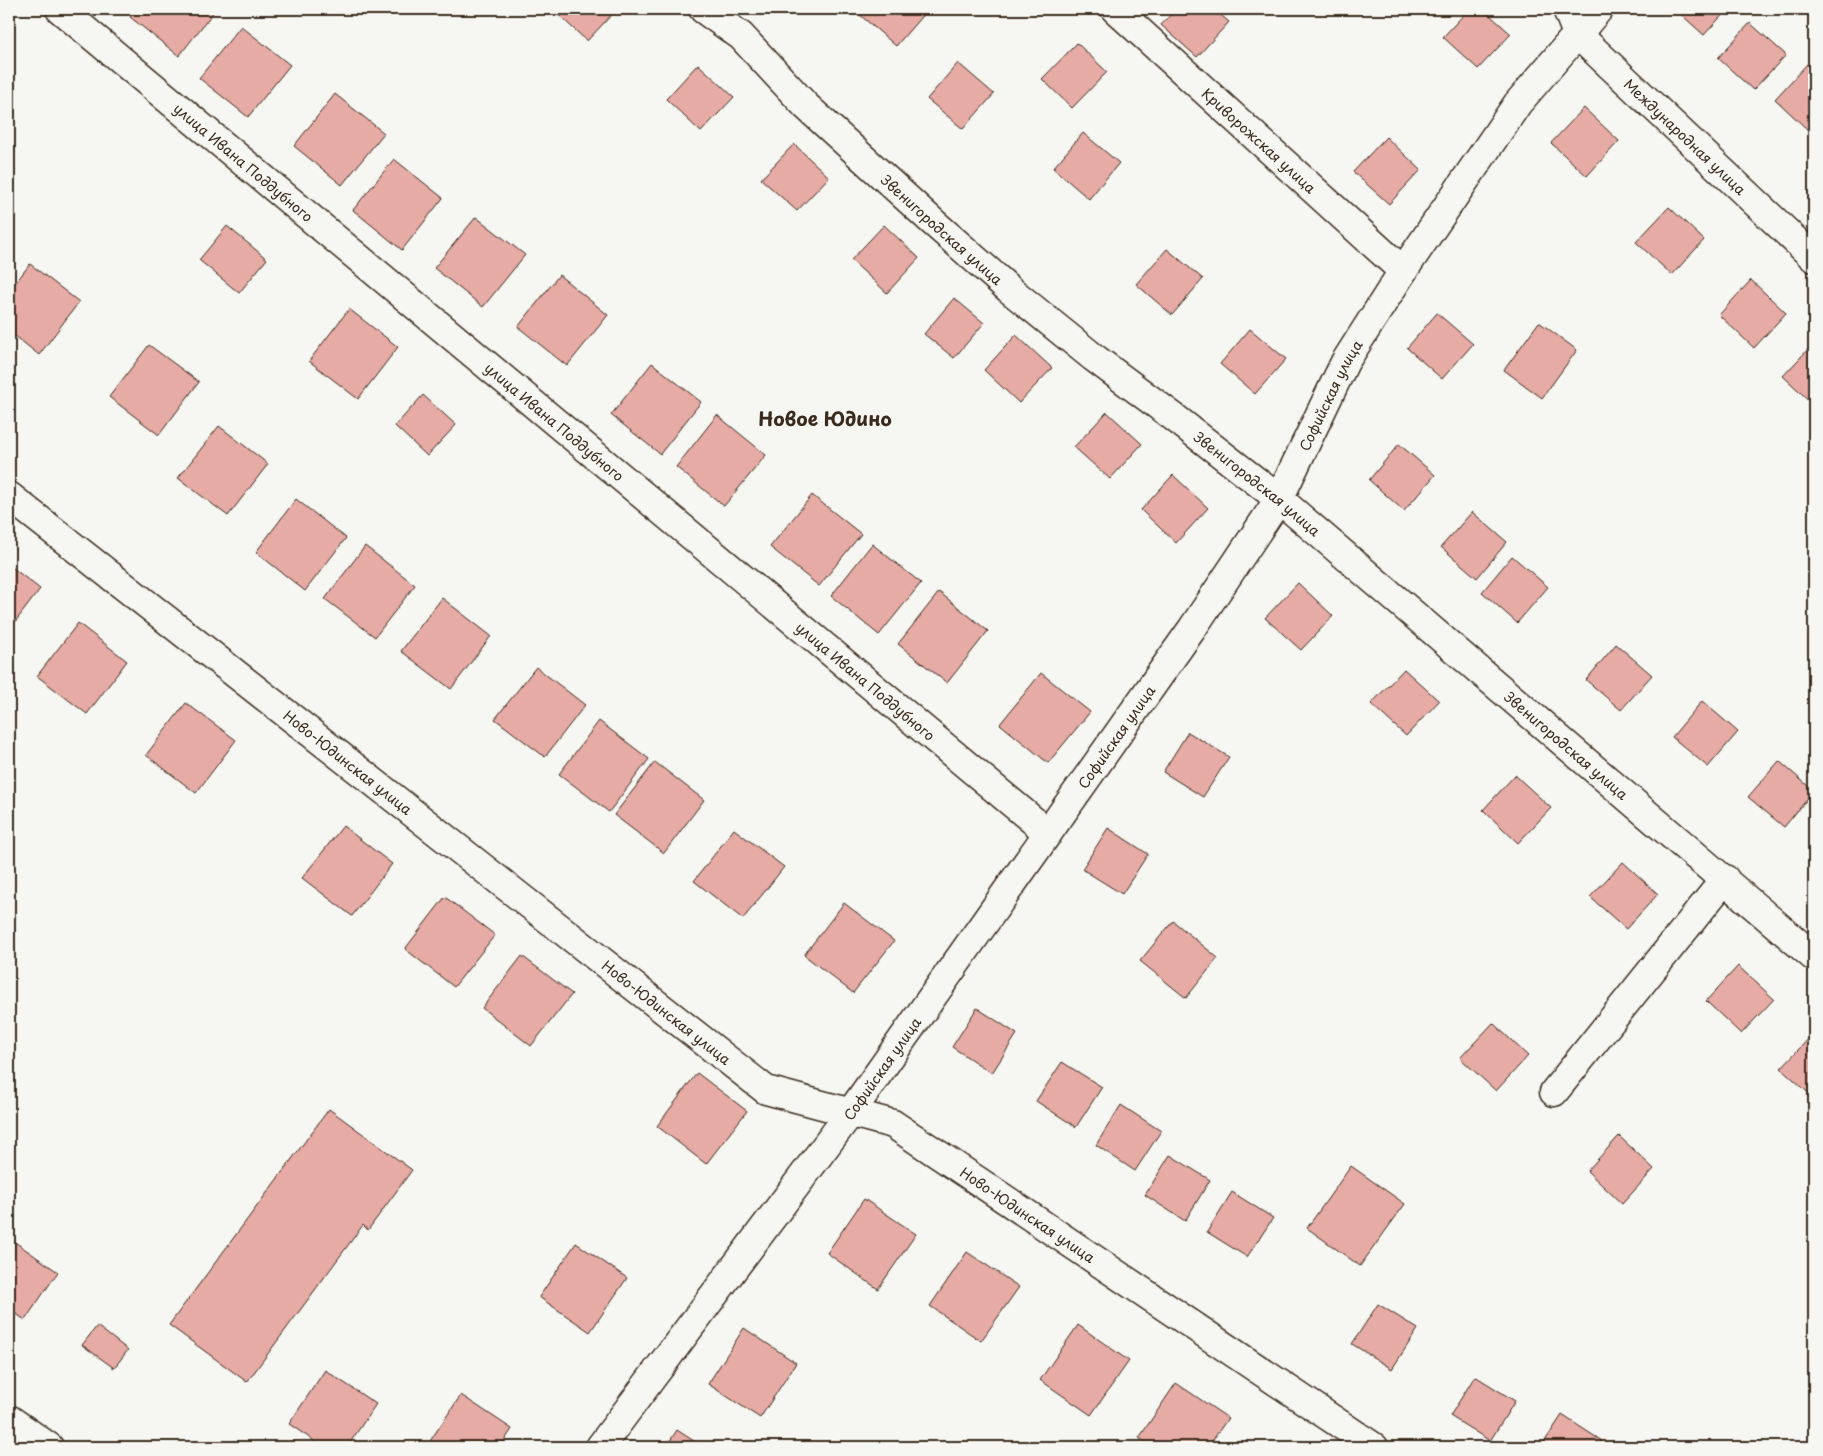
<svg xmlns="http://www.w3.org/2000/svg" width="1823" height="1456" font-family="'Playpen Sans',sans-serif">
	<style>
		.building { fill: #e5aba4; stroke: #3b2a1e }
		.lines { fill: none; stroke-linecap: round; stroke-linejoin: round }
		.minor-casing { stroke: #3b2a1e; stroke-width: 31 }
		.minor { stroke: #f6f6f2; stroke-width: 28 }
		.labels { text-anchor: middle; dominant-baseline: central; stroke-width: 4; stroke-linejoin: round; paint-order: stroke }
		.street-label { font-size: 14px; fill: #3b2a1e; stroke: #f6f6f2 }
		.district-label { font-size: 19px; font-weight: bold; fill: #3b2a1e; stroke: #f6f6f2 }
	</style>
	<rect width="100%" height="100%" fill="#f6f6f2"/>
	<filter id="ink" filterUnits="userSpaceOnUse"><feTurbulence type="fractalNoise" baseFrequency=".02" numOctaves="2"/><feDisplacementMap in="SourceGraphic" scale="10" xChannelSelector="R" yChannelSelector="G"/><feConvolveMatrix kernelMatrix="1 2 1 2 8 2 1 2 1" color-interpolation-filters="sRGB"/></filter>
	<g filter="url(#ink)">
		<path class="building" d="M136,9H216L179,56L130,17Z
			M552,9H617L587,41Z
			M866,9H925L927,10L896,46L860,15Z
			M1176,9H1214L1229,22L1197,57L1161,25Z
			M1469,9H1483L1511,34L1478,69L1443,37Z
			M1675,9H1728L1704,35Z
			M1750,23L1786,55L1753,90L1718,58Z
			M241,26L290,65L248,117L199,78Z
			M1077,43L1107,72L1072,108L1042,79Z
			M958,63L994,94L963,129L927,99Z
			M698,64L734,97L701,132L666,99Z
			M1807,64L1814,71V127L1810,132L1775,99Z
			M335,94L384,133L342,185L294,146Z
			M1584,108L1619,141L1587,176L1551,143Z
			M1083,133L1119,163L1089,199L1053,168Z
			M1386,137L1421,170L1389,204L1353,172Z
			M794,144L829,177L797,211L761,179Z
			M394,159L443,198L402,250L353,210Z
			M1669,207L1704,240L1672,275L1636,242Z
			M476,217L525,255L483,307L434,268Z
			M884,225L919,258L887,293L851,260Z
			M227,226L267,259L239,293L199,260Z
			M1167,249L1203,279L1172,315L1136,284Z
			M30,264L79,302L39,355L9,331V291Z
			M559,275L608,315L567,366L518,327Z
			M1751,280L1786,313L1754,348L1719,315Z
			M954,298L984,323L954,358L924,334Z
			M349,309L398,347L358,399L309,361Z
			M1437,313L1473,344L1442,379L1407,348Z
			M1539,322L1577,350L1542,398L1504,370Z
			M1250,329L1286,359L1255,394L1220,364Z
			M1016,335L1052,368L1019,403L984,370Z
			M1814,343V405L1783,376Z
			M149,345L199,382L159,435L109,397Z
			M652,363L701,402L660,454L611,415Z
			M423,395L456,425L427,456L395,426Z
			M1107,412L1142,444L1110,479L1074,447Z
			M717,415L766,455L724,506L676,467Z
			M219,426L268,464L228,516L178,478Z
			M1399,444L1435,475L1404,511L1369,480Z
			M1173,475L1208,508L1176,543L1141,510Z
			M812,495L861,534L819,586L770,547Z
			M296,499L346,538L305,591L256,552Z
			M1472,512L1507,542L1477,578L1441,547Z
			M872,544L921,583L879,635L831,596Z
			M365,546L415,585L375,637L325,599Z
			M1512,556L1548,587L1517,623L1482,592Z
			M9,565L40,589L9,630Z
			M1298,583L1333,616L1301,650L1265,618Z
			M939,592L988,631L947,683L898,644Z
			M442,598L491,636L451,689L401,651Z
			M78,623L127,661L87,714L37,676Z
			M1616,644L1652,675L1621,710L1586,680Z
			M536,667L585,705L545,757L495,719Z
			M1404,669L1439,701L1406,736L1371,704Z
			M1041,673L1090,712L1048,763L1000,724Z
			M1702,701L1738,732L1708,767L1672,737Z
			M186,703L236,740L196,793L146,755Z
			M599,721L649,759L609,812L559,774Z
			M1188,732L1229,757L1203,797L1163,772Z
			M1779,761L1814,791L1784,827L1748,797Z
			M655,762L704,800L664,853L614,815Z
			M1515,775L1551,808L1518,843L1483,810Z
			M343,826L392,864L352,916L302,878Z
			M1108,828L1148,854L1122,894L1082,869Z
			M734,829L784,867L743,919L694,881Z
			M1623,862L1658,894L1626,929L1590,897Z
			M445,897L495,935L454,987L405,949Z
			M844,903L894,941L853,993L804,955Z
			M1173,921L1218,958L1186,998L1140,961Z
			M522,956L572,994L531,1046L482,1008Z
			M1738,966L1774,999L1741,1034L1706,1001Z
			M977,1008L1017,1034L992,1073L952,1047Z
			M1493,1023L1528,1056L1496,1091L1460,1058Z
			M1814,1033V1098L1781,1068Z
			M1062,1062L1102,1087L1076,1127L1036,1101Z
			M697,1073L747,1111L706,1164L657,1126Z
			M1121,1105L1161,1131L1135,1171L1096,1145Z
			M329,1109L412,1170L368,1230L363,1225L247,1382L169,1325Z
			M1619,1136L1654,1169L1622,1204L1587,1171Z
			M1170,1155L1210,1180L1185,1221L1145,1195Z
			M1351,1166L1405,1204L1360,1266L1307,1228Z
			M1232,1192L1273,1218L1247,1257L1207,1232Z
			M864,1199L916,1234L878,1289L827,1253Z
			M9,1238L58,1272L25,1320L9,1309Z
			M576,1243L627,1278L590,1332L539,1297Z
			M967,1252L1019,1287L981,1341L930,1306Z
			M1378,1304L1418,1329L1392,1369L1352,1344Z
			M1078,1325L1129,1361L1091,1415L1040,1380Z
			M97,1326L128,1350L114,1368L82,1345Z
			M744,1328L796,1363L760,1418L708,1384Z
			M325,1370L376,1404L347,1447H323L289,1424Z
			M1475,1376L1515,1401L1490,1441L1450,1416Z
			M1176,1383L1228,1418L1208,1447H1153L1139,1438Z
			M461,1395L512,1429L500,1447H426Z
			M1562,1415L1602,1441L1597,1447H1541Z
			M677,1430L703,1447H666Z"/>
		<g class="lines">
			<defs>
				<g id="minor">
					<path id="s1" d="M60,9L1048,833"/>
					<path id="s2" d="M703,9L741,36L806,106L934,223L1009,289L1093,357L1175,418L1279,499L1814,957"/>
					<path id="s3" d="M1115,9L1403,271"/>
					<path id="s4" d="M1567,9L1577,34L1814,258"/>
					<path id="s5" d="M9,496L766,1090L893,1124L1374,1447"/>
					<path d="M1554,1092L1725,879"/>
					<path d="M9,1419L49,1447"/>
					<path id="s6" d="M600,1447L851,1112L1192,629L1279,499L1345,362L1403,271L1518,103L1599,9"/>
				</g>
			</defs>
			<use href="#minor" class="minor-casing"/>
			<use href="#minor" class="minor"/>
		</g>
	</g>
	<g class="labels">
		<g class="street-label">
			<text stroke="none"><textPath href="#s4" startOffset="176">Международная улица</textPath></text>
			<text stroke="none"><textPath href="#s3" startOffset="195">Криворожская улица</textPath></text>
			<text stroke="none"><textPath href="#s1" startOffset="239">улица Ивана Поддубного</textPath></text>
			<text stroke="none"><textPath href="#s2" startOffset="326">Звенигородская улица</textPath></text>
			<text stroke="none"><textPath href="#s6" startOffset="1282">Софийская улица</textPath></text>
			<text stroke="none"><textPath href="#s1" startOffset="644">улица Ивана Поддубного</textPath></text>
			<text stroke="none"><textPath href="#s2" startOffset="731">Звенигородская улица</textPath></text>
			<text stroke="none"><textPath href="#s1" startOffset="1049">улица Ивана Поддубного</textPath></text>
			<text stroke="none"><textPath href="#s6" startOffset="878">Софийская улица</textPath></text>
			<text stroke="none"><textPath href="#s2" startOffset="1136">Звенигородская улица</textPath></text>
			<text stroke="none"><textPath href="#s5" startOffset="431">Ново-Юдинская улица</textPath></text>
			<text stroke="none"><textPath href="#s5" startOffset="836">Ново-Юдинская улица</textPath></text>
			<text stroke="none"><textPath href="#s6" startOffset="472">Софийская улица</textPath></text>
			<text stroke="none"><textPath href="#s5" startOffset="1256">Ново-Юдинская улица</textPath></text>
		</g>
		<g class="district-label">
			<text x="825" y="418">Новое Юдино</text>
		</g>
	</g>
	<rect width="1823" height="1456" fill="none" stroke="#f6f6f2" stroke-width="30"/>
	<rect x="15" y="15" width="1793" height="1426" fill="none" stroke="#3b2a1e" stroke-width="2" filter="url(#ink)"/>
</svg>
